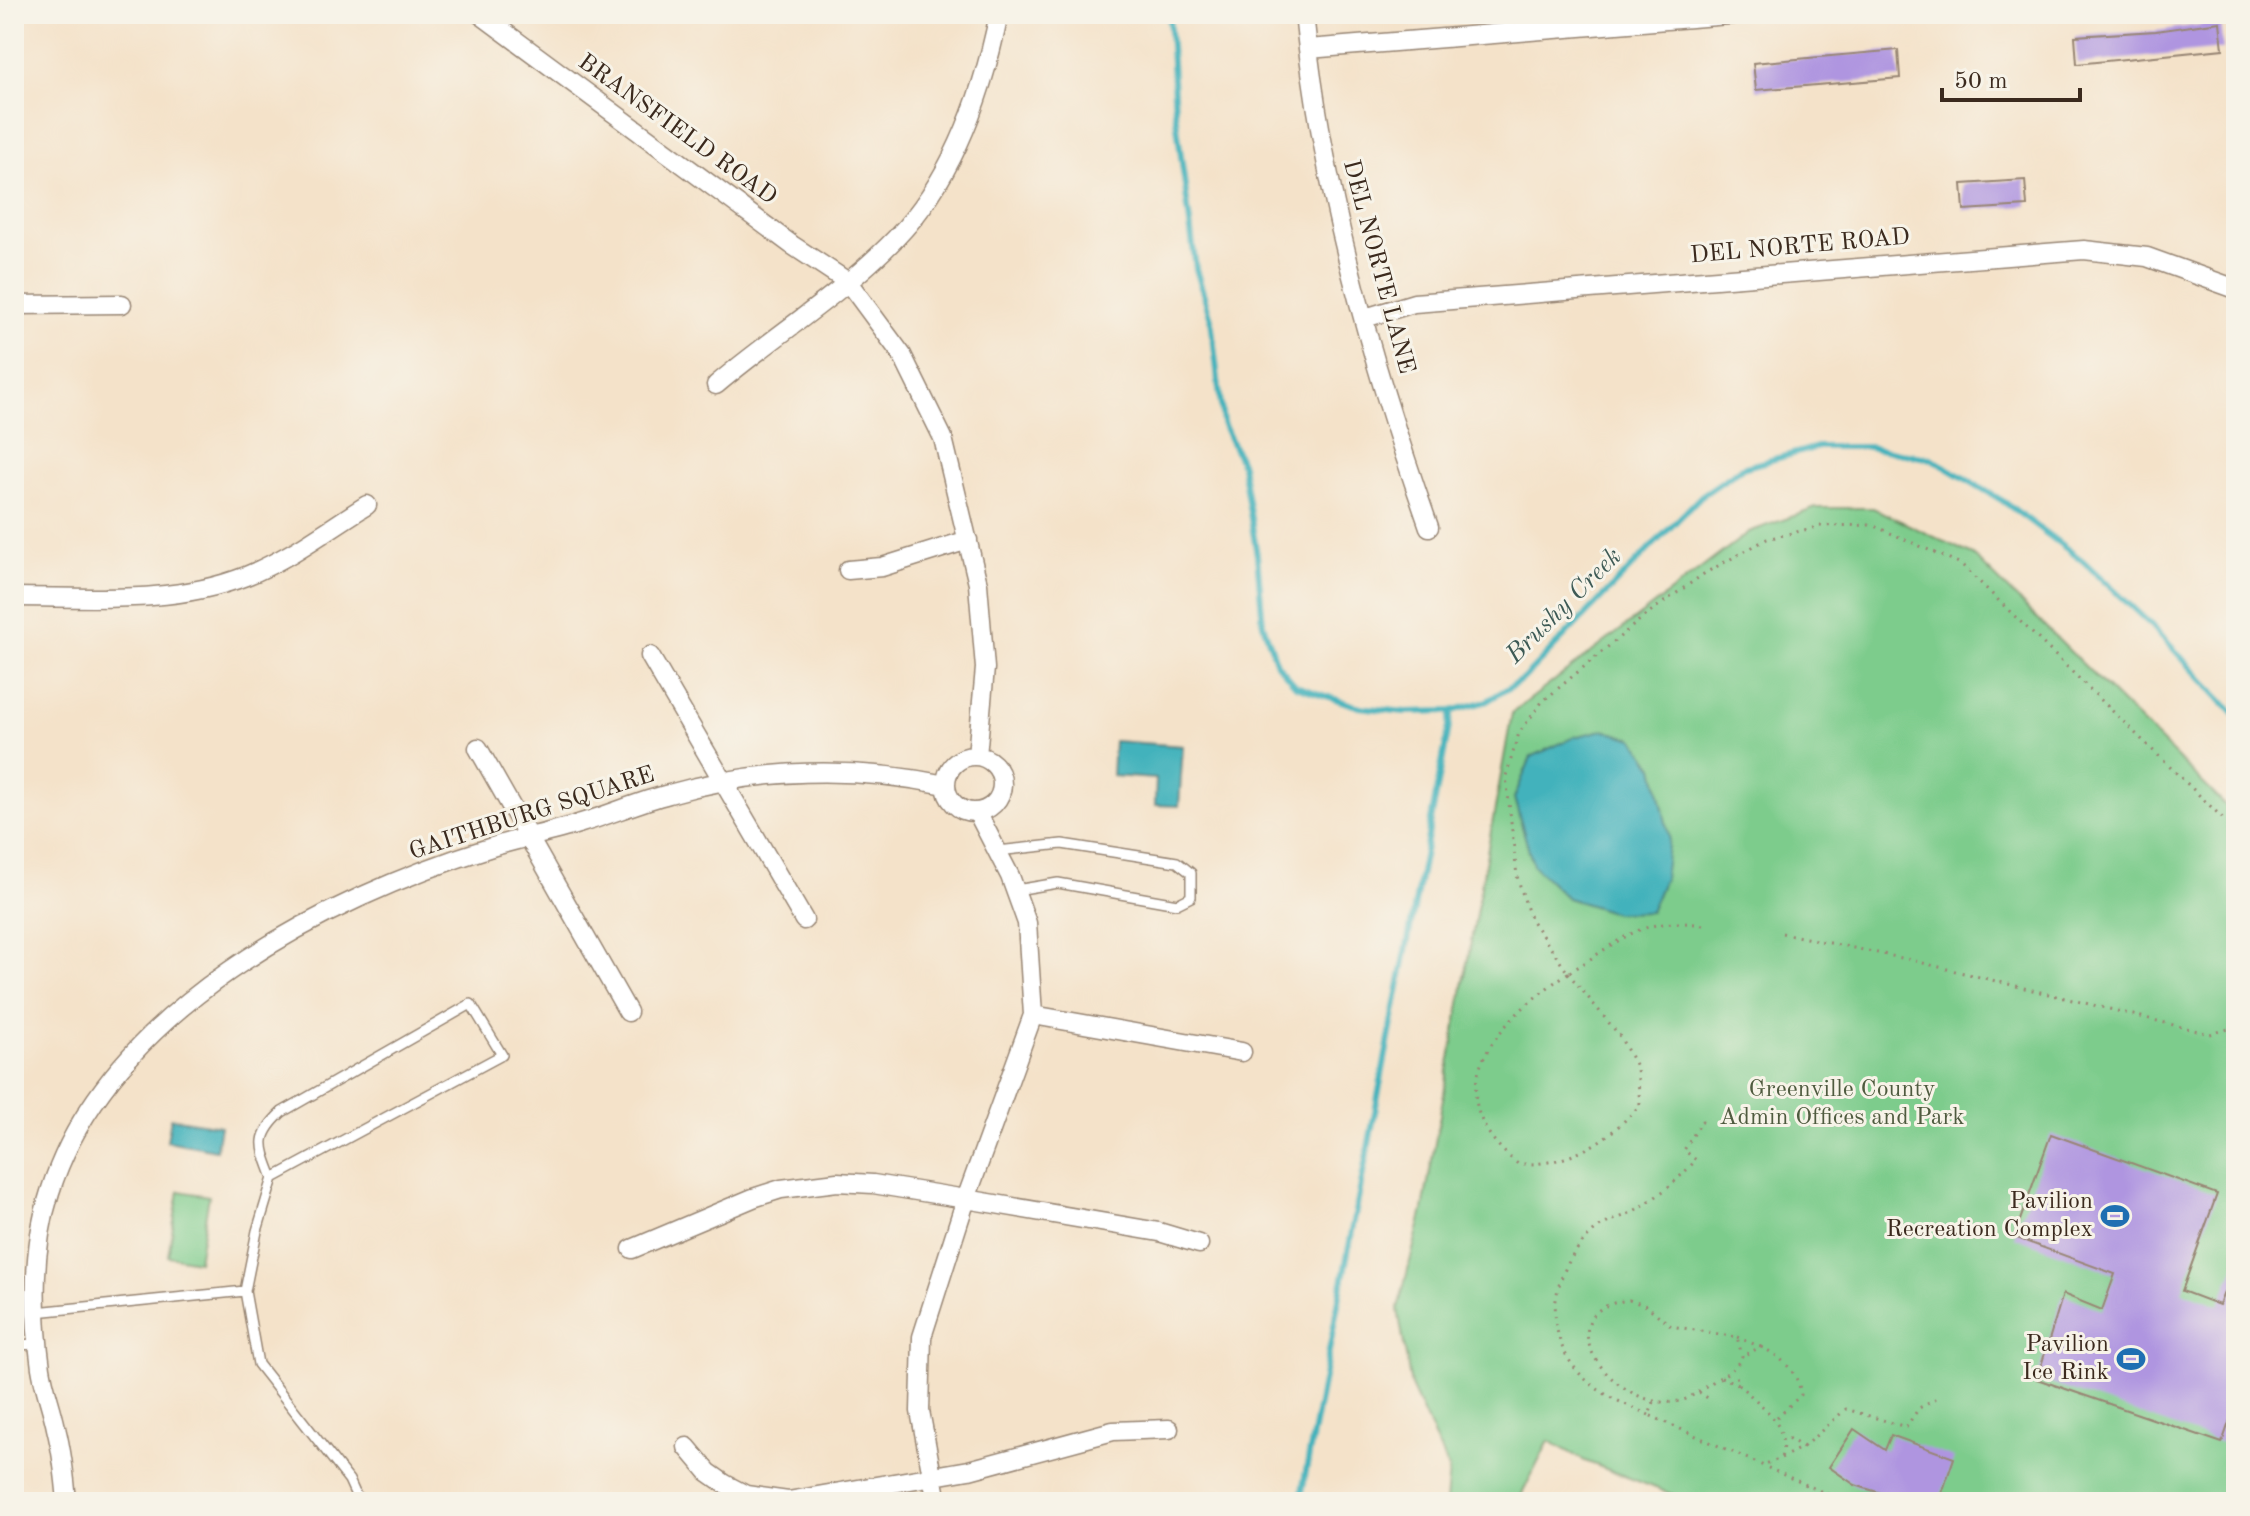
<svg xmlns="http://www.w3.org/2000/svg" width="2250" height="1516" font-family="'Old Standard TT',serif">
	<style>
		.green { fill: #7dcc8c; stroke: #5c7b55; stroke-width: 2 }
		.water { fill: #42b2bc; stroke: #3e6e6d; stroke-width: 2 }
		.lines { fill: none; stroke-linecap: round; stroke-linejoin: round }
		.stream { stroke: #42b2bc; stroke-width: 6 }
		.building { fill: #af95e0 }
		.service-casing { stroke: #988674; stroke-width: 12 }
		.minor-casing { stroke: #988674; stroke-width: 21 }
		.path { stroke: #988674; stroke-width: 3; stroke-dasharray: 2 6; stroke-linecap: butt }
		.service { stroke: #fff; stroke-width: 9 }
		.minor { stroke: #fff; stroke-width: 18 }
		.labels { text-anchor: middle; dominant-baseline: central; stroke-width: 6; stroke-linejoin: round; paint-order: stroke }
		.street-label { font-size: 24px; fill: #3b2a1e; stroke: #f7f3e8 }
		.park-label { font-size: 24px; fill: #4f5b3f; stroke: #f7f3e8 }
		.poi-label { font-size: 24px; fill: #3b2a1e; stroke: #f7f3e8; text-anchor: end }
		.water-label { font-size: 26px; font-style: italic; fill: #3d5a55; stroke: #f7f3e8 }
	</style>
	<rect width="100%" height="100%" fill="#f7f3e8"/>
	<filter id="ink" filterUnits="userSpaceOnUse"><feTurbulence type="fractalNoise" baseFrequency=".0125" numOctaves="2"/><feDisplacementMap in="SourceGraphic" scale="16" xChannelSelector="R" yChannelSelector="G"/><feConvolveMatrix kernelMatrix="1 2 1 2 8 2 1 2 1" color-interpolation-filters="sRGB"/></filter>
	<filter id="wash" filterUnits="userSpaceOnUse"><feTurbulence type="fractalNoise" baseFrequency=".006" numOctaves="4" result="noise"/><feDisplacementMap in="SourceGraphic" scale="32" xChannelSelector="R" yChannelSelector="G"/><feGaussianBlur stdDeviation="1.8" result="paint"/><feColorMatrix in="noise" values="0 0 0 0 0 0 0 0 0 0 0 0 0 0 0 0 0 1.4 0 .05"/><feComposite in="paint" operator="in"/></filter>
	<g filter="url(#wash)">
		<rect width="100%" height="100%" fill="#f4e2c9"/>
		<path class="green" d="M1816,508H1873L1973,555L2236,816V1502H1692L1585,1461L1549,1441L1518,1502H1446L1449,1470L1411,1386L1398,1309L1423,1210L1512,713L1749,532Z
			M179,1191L209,1196L198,1261L168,1256Z"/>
		<path class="water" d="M1603,730L1634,739L1654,767L1669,837L1664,879L1650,912L1615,913L1567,898L1533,865L1514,798L1531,757L1574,737Z
			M1114,741L1183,746L1179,806L1155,805L1156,779L1112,776Z
			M171,1118L220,1126L216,1150L167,1141Z"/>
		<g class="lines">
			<path class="stream" d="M1169,14L1175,111L1196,269L1211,319L1223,423L1242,465L1257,555L1263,624L1277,664L1296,686L1359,707L1405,712L1452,711L1487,701L1523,679L1701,496L1742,468L1818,447H1868L1932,459L2003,501L2083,561L2152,626L2236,716
				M1300,1502L1452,711"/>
		</g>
		<g id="blocks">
			<path class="building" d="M2220,22L2223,49L2077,64L2075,36L2156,31Z
				M1898,50L1900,78L1756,90L1753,63Z
				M2025,180L2027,206L1964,210L1962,184Z
				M2051,1134L2217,1194L2182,1291L2219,1305L2236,1263V1402L2222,1443L2037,1379L2063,1294L2102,1310L2115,1274L2014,1237Z
				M1854,1429L1885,1450L1891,1435L1954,1458L1939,1502H1909L1855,1485L1829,1467Z"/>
		</g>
	</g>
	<g filter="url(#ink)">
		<use href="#blocks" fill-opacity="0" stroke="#988674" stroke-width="2"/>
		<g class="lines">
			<defs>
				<path id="service" d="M998,851L1062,844L1177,862L1191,873V897L1177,904L1058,883L1016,890
					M273,1178C261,1146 255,1137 282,1112L471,1004L502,1055L273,1178L257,1231L245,1291L258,1364L349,1480L359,1502
					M36,1312L245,1291
					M14,1345L39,1344"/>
				<path id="minor" d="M480,14L792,245L848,282L902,355L943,438L978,584L985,668L977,756
					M1304,14C1322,189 1371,362 1429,527
					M1308,49L1741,14
					M14,305L122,304
					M1365,318L1414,303L2084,250L2147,257L2236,289
					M716,385C775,335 842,294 896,238C953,179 983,93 999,14
					M848,570L882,567L968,540
					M14,597C90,597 173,605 246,576C289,559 328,529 367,505
					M650,656L804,920
					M478,748L628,1012
					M946 784a28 28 0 1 1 56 0a28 28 0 1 1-56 0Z
					M1033,1015L1242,1052
					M632,1249L753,1198L781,1189L837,1182L873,1184L966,1199L1159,1232L1199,1244
					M687,1447L708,1472L725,1484L746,1495L788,1501L969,1470L1113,1431L1169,1429
					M67,1502C65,1477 62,1452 56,1428C52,1408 44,1388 41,1368C33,1310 32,1248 50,1192C107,1011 323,899 492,847C520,838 550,833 578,824C609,815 638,802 669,794C761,768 852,766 946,785
					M937,1502L920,1411L922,1337L966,1199L1033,1015L1027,923L1010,876L977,812"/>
			</defs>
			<use href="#service" class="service-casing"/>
			<use href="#minor" class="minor-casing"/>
			<path class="path" d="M1703,925C1639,915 1619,943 1568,973L1530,918L1517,876L1506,776L1519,733L1542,702L1647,614L1705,573L1767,539L1821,526L1872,525L1961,564L2236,831
				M1782,933L1911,960L2210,1034L2236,1027
				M1568,973L1619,1035L1637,1068L1640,1105C1606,1142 1570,1166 1518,1164C1429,1093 1497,1021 1568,973Z
				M1629,1300L1647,1306L1671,1326L1737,1337L1742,1356C1734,1372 1726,1373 1711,1383C1700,1389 1691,1399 1679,1401C1617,1415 1537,1311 1629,1300Z
				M1737,1337L1761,1347L1742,1356
				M1761,1347C1781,1356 1799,1373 1801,1395L1776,1418
				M1721,1377L1738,1384L1735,1371
				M1738,1384C1761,1406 1790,1423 1781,1458L1763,1465
				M1699,1392L1709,1399
				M1654,1402L1649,1415L1845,1502
				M1649,1415C1627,1405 1603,1396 1585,1379C1540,1337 1549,1272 1592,1233C1603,1222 1617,1220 1630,1213C1656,1199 1676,1182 1696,1160L1684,1150L1702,1121L1708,1123
				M1803,1447L1846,1409L1906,1427L1919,1408L1939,1398
				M1781,1458L1803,1447L1786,1437
				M1942,1502L1946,1494L1963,1502"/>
			<use href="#service" class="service"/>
			<use href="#minor" class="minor"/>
		</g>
	</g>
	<defs>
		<symbol id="stadium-bare" viewBox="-9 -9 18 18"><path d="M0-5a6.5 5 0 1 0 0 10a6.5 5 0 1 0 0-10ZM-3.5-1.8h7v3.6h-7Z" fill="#1f6fb2" stroke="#f7f3e8" stroke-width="2.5" paint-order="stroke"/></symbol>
	</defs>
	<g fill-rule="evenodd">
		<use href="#stadium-bare" x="2095" y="1196" width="40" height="40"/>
		<use href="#stadium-bare" x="2111" y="1339" width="40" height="40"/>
	</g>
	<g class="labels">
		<g class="street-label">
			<text transform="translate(677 130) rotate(36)">BRANSFIELD ROAD</text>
			<text transform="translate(1800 247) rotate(-5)">DEL NORTE ROAD</text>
			<text transform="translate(1378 267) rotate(75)">DEL NORTE LANE</text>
			<text transform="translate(532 814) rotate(-18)">GAITHBURG SQUARE</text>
		</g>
		<g class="park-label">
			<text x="1842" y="1090">Greenville County<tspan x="1842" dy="28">Admin Offices and Park</tspan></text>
		</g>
		<g class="poi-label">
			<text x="2093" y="1202">Pavilion<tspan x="2093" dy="28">Recreation Complex</tspan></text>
			<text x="2109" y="1345">Pavilion<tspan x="2109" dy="28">Ice Rink</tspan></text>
		</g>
		<g class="water-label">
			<text transform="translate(1564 606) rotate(-45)">Brushy Creek</text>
		</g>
	</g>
	<rect width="2250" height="1516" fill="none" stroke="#f7f3e8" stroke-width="48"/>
	<path d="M1942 88v12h138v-12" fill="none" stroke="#3b2a1e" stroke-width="4"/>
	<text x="1954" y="88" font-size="24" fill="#3b2a1e" stroke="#f7f3e8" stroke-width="6" paint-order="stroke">50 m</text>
</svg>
